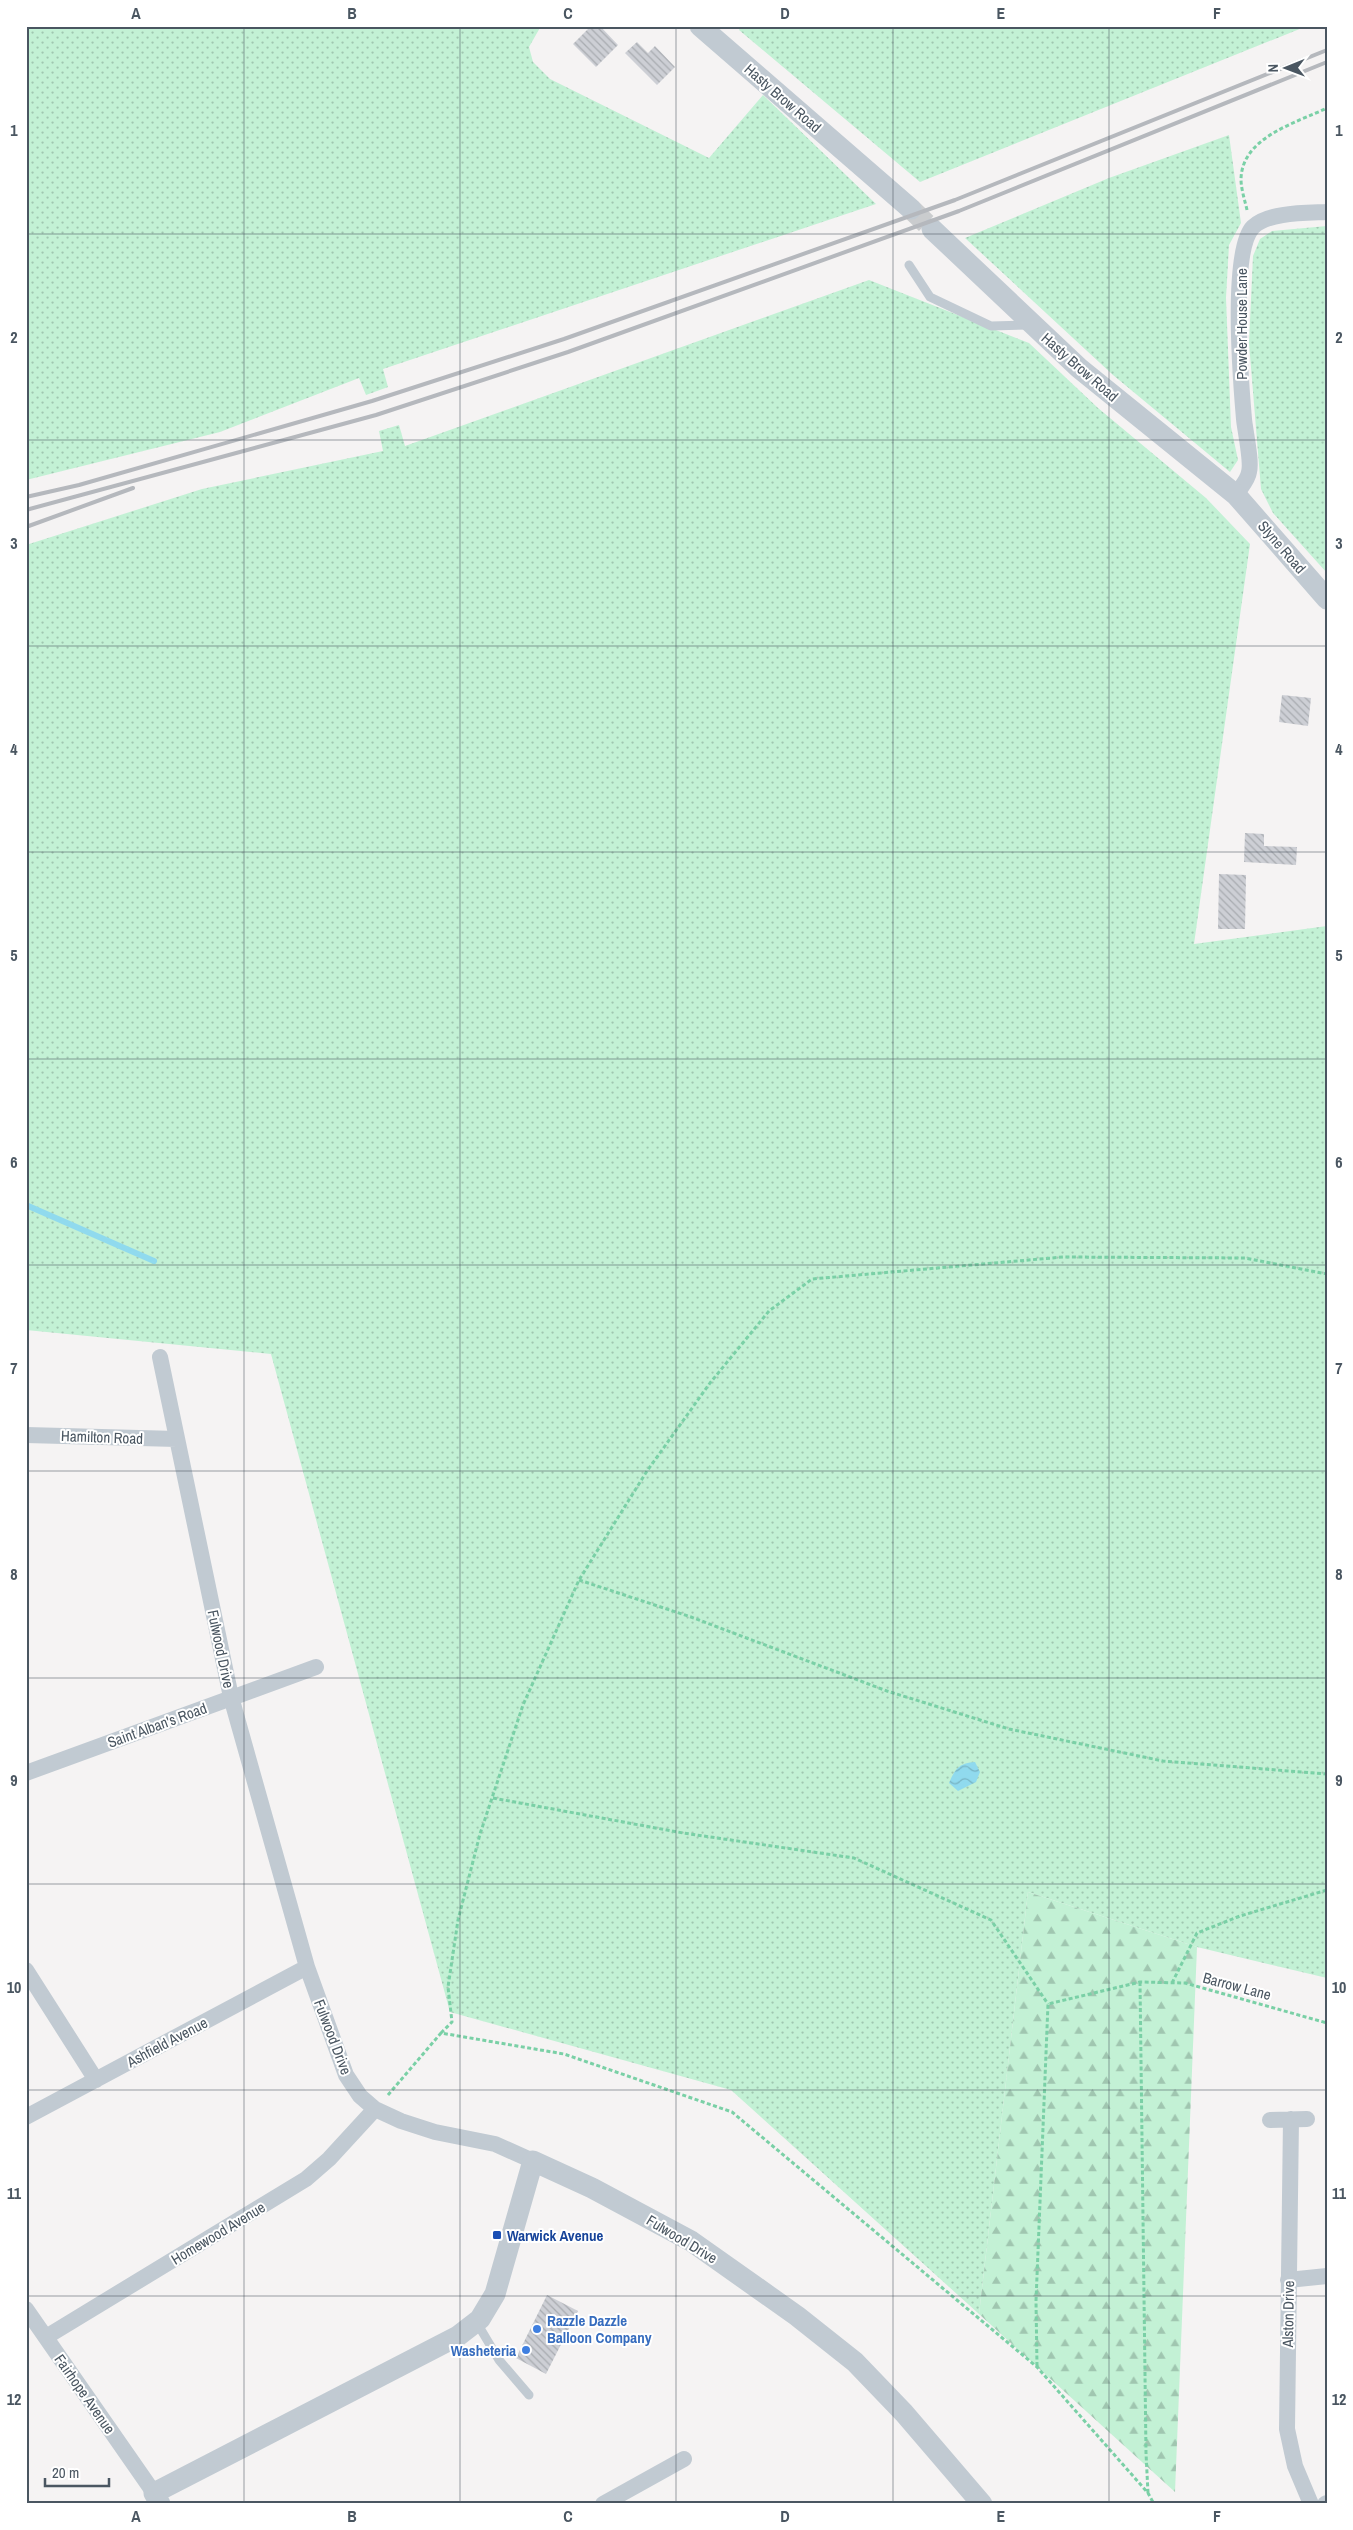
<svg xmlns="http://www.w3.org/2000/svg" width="1353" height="2530" font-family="'Archivo Narrow',sans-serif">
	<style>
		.grass { fill: url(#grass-dots) }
		.forest { fill: url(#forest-firs) }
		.water { fill: url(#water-waves) }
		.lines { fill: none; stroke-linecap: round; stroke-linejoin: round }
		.stream { stroke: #90daee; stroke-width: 6 }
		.building { fill: url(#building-back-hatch) }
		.tertiary-tunnel { stroke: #caccce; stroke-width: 21; stroke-dasharray: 21 11; stroke-linecap: butt }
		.path { stroke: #7ad0a6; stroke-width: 3; stroke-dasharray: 4 2.5; stroke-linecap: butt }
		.service { stroke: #c1cad2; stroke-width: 9 }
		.minor { stroke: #c1cad2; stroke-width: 16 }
		.tertiary { stroke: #c1cad2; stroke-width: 21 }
		.rail { stroke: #b5b8bd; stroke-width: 4 }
		.grid { fill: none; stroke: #4a5661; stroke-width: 1; stroke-opacity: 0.55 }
		.transit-dot { fill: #1a4fb4; stroke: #fff; stroke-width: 2 }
		.shop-dot { fill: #3f7fe0; stroke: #fff; stroke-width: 2 }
		.labels { text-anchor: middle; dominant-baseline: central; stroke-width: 4; stroke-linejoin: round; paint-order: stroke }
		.street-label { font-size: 15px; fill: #4a5661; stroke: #fff }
		.transit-label { font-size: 15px; font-weight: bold; fill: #164399; stroke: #fff; text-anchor: start }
		.shop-label { font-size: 15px; font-weight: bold; fill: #366cbe; stroke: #fff; text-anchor: start }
		.neatline { fill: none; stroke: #4a5661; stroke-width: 2 }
		.grid-label { font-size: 16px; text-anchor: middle; font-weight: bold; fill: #4a5661 }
	</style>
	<defs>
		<pattern id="grass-dots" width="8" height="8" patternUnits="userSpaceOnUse" patternTransform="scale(1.25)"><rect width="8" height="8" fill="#c3f1d5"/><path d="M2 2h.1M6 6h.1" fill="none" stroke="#a0c6b0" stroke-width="1.8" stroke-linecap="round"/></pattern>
		<pattern id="forest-firs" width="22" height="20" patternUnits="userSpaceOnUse" patternTransform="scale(1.25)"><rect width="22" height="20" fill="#c3f1d5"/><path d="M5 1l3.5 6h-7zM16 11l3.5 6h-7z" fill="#a0c6b0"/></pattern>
		<pattern id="water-waves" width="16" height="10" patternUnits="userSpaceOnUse" patternTransform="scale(1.25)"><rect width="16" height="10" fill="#90daee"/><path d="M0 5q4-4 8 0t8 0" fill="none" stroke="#78b4c4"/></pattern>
		<pattern id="building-back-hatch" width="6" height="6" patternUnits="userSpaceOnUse" patternTransform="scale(1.25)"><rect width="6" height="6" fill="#cdcfd5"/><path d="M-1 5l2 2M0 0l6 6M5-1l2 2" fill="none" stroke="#a8abb0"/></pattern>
	</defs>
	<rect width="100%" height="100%" fill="#f5f3f3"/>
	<path class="grass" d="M26,26H541L529,47L533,62L550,79L709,158L763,95L876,204L383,369L388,387L366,395L359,378L220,432L26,480Z
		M741,26H1307L920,182L739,30Z
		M1229,135L1241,223L1229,245L1226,298L1231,427L1238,460L1230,472L1113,375L965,238L1109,178Z
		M1327,226V573L1273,513L1261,489L1249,343L1253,256L1260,239L1272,231Z
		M869,280L1029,343L1098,408L1206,498L1250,544L1194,944L1327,926V1978L1197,1947L1028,1892L979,2314L731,2090L450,2012L271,1354L26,1330V545L202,489L383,451L379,431L399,425L405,446Z"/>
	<path class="forest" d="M1028,1892L1197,1947L1175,2492L979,2314Z"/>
	<path class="water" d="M975,1762L980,1772L976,1782L958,1791L949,1783C955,1769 959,1763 975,1762Z"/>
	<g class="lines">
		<path class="stream" d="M26,1205L154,1261"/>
	</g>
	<path class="building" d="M591,26H600L618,45L596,67L573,44Z
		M637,42L648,53L655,46L675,67L657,85L625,53Z
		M1282,695L1311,698L1308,726L1279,722Z
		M1245,833L1264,834V846L1297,847L1296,865L1244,862Z
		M1219,874L1246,875L1245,929H1218Z
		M547,2295L578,2311L546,2374L516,2358Z"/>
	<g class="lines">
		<path class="tertiary-tunnel" d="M911,209L932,229"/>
		<path class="path" d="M1247,210C1245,201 1241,189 1241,179C1242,137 1296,123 1327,108
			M579,1580L691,1617L887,1691L1009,1729L1163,1761L1327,1774
			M493,1798L683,1833L854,1858L991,1920L1048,2004
			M1140,1982L1146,2453L1148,2493
			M1172,1983L1197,1933L1240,1916L1327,1890
			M441,2033L452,2022L448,1987L458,1920L480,1834L523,1705L579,1580L647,1471L710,1383L769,1311L812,1279L1063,1257L1245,1258L1327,1274
			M388,2095L441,2033L564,2054L732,2112L1037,2367L1148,2493L1154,2504
			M1037,2366L1036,2301L1048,2004L1140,1982L1185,1983L1327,2023"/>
		<path class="service" d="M909,265L930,297L991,326L1030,325
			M477,2323L499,2360L529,2395"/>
		<path class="minor" d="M1236,495C1240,488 1248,480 1249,472C1252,462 1245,430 1244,419C1241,384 1230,250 1253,227C1268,212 1307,213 1327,212
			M160,1357L231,1697L307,1967L346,2075L360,2096L375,2109L401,2121L435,2132L495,2144L533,2161
			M26,1435L177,1439
			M26,1773L316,1667
			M26,1970L96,2080
			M26,2117L307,1967
			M1291,2119L1287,2429L1295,2466L1311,2504
			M1270,2120L1307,2119
			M1288,2280L1327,2276
			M26,2309L154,2493
			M46,2337L306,2179L329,2159L375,2109
			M603,2504L684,2459
			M1325,2504L1327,2503"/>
		<path class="tertiary" d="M700,26L911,209
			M932,229L1079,368L1236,495L1327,599
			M160,2504L154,2493L458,2336L480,2319L495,2294L533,2161L592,2188L691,2241L797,2316L855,2362L904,2413L982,2504"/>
		<path class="rail" d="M26,497L79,485L372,401L564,339L955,200L1327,50
			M26,510L376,415L568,352L959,211L1327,62
			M26,527L133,488"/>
	</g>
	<path class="grid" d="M244,26V2504M460,26V2504M676,26V2504M893,26V2504M1109,26V2504M26,234H1327M26,440H1327M26,646H1327M26,852H1327M26,1059H1327M26,1265H1327M26,1471H1327M26,1678H1327M26,1884H1327M26,2090H1327M26,2296H1327"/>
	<rect class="transit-dot" x="492" y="2230" width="10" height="10" rx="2.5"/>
	<g class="shop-dot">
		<circle cx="537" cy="2329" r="5"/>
		<circle cx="526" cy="2350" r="5"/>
	</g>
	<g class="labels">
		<g class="street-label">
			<text transform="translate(783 98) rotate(41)">Hasty Brow Road</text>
			<text transform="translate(1241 324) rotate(-90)">Powder House Lane</text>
			<text transform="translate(1080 367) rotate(41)">Hasty Brow Road</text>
			<text transform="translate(1282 547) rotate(49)">Slyne Road</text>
			<text transform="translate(102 1437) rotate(2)">Hamilton Road</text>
			<text transform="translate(221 1649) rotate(78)">Fulwood Drive</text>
			<text transform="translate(157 1725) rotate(-20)">Saint Alban's Road</text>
			<text transform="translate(1237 1986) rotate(15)">Barrow Lane</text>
			<text transform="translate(333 2037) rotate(69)">Fulwood Drive</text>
			<text transform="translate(167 2042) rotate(-28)">Ashfield Avenue</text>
			<text transform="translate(218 2233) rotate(-31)">Homewood Avenue</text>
			<text transform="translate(682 2239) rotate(31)">Fulwood Drive</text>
			<text transform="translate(1288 2314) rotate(-89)">Alston Drive</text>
			<text transform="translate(85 2394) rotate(55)">Fairhope Avenue</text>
		</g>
		<g class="transit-label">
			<text x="507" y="2235">Warwick Avenue</text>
		</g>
		<g class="shop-label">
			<text x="547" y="2320">Razzle Dazzle<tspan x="547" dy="17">Balloon Company</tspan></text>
			<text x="516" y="2350" text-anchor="end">Washeteria</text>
		</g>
	</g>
	<rect width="1353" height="2530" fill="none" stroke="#ffffff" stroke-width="55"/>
	<g transform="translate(1286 68) rotate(269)" stroke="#ffffff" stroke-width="4" paint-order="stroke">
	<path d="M0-4L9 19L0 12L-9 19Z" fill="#4a5661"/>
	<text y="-8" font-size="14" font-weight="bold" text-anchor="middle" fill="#4a5661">N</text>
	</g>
	<path d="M45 2478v8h64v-8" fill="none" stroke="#4a5661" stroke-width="2.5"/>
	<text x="52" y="2478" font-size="15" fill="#4a5661" stroke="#ffffff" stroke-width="4" paint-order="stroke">20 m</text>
	<rect x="28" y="28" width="1298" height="2474" class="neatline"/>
	<g class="grid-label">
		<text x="136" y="19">A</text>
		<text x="352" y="19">B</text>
		<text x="568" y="19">C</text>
		<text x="785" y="19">D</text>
		<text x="1001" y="19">E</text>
		<text x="1217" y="19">F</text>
		<text x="14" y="136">1</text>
		<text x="1339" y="136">1</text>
		<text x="14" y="343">2</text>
		<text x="1339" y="343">2</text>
		<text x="14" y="549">3</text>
		<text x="1339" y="549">3</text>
		<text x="14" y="755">4</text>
		<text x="1339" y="755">4</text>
		<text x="14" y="961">5</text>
		<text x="1339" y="961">5</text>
		<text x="14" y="1168">6</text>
		<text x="1339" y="1168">6</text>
		<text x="14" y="1374">7</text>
		<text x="1339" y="1374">7</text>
		<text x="14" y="1580">8</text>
		<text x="1339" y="1580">8</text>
		<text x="14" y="1786">9</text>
		<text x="1339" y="1786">9</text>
		<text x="14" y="1993">10</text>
		<text x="1339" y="1993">10</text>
		<text x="14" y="2199">11</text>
		<text x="1339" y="2199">11</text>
		<text x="14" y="2405">12</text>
		<text x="1339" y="2405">12</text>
		<text x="136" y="2522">A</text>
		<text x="352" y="2522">B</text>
		<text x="568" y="2522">C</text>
		<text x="785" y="2522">D</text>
		<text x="1001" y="2522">E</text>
		<text x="1217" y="2522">F</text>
	</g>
</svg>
